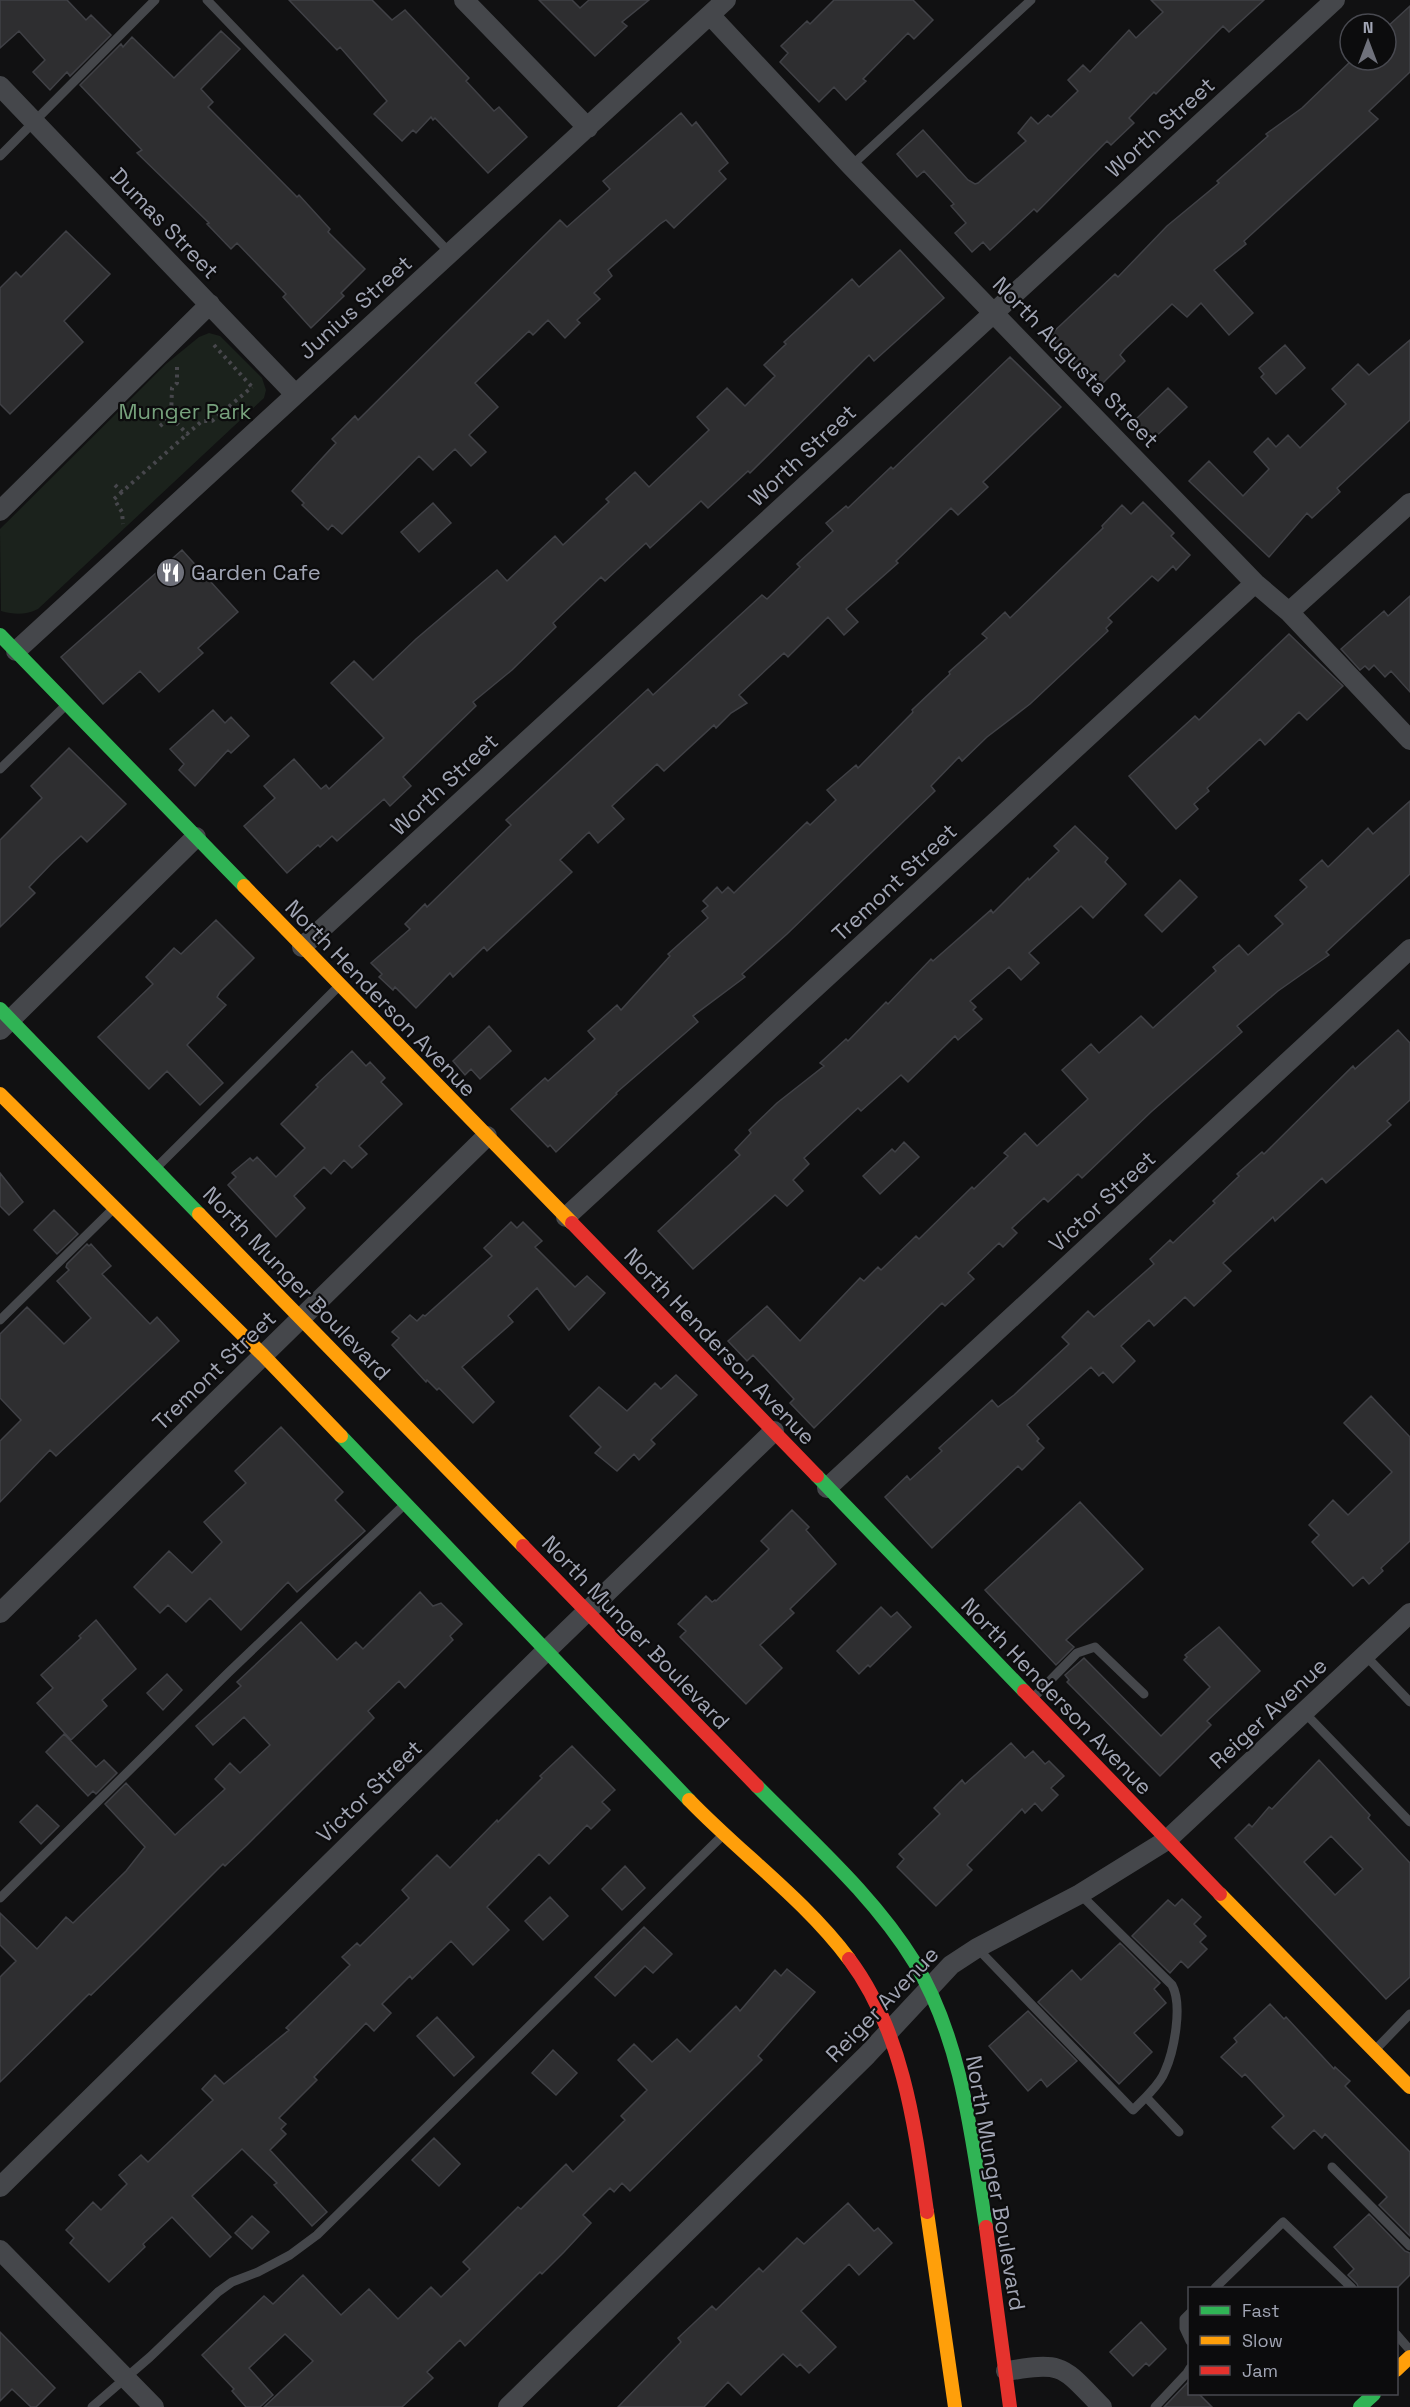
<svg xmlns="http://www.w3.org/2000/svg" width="1410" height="2407" font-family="'Space Grotesk',sans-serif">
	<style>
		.green { fill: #1b221c }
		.building { fill: #2e2e30; stroke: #404146; stroke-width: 1.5; fill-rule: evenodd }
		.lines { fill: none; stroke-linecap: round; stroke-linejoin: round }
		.path { stroke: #47474c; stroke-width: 4; stroke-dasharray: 3 4.5; stroke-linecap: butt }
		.lane { stroke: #45474b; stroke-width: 9 }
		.street { stroke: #45474b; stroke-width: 20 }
		.fast { stroke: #30b455; stroke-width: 14 }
		.slow { stroke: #ff9f0a; stroke-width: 14 }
		.jam { stroke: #e5322d; stroke-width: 14 }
		.labels { text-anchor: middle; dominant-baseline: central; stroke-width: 4.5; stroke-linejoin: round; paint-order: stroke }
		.street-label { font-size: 22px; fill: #a1a5b4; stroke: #0c0c0d }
		.park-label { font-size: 22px; fill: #76a17c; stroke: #0c0c0d }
		.poi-label { font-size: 22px; fill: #a1a5b4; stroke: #0c0c0d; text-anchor: start }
	</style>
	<rect width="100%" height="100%" fill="#111112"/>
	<path class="green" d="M209,333L220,336L262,378L266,390L264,398L38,609C25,615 15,615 1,611L0,529L166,364L199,337Z"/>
	<path class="building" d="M0,0H67L86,20L91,15L111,35L70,76L67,72L50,90L33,72L45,60L19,31L0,48Z
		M289,0H372L392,20L405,10L469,78L466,81L494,111L499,107L527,137L488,173L435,118L433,120L431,117L416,133L413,130L402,141L374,114L387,101L340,47L337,50Z
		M539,0H572L580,8L589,0H649L622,22L627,26L595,56Z
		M834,0H913L933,20L914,39L908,33L863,79L866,81L846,100L834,87L819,102L780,62L788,53L781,46L807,21L810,24Z
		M1151,0H1264L1229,32L1223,26L1156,94L1154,92L1129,118L1134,123L1111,145L1107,141L1037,212L1034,209L990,250L983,242L972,252L955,233L966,223L951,206L954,204L924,171L917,177L897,154L923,130L968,180L975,184L978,183L1026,141L1018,133L1031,117L1038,124L1048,115L1051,117L1078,91L1068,80L1083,65L1090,72L1129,30L1136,38L1163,12Z
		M1410,6V72L1369,111L1378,119L1244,241L1246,244L1214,270L1253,313L1229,335L1201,303L1187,317L1172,304L1124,350L1120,355L1125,361L1102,384L1088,369L1083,374L1049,336L1115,274L1118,277L1167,226L1219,183L1217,181L1268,136L1266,134L1302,108L1352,60H1386V28Z
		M221,31L240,49L201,89L213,102L208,107L297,197L299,195L330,229L328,232L365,269L341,293L344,296L311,328L283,297L286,294L237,243L231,249L207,224L209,223L137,153L142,150L80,85L121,44L123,47L132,37L174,78Z
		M681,113L692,126L696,122L728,163L719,171L726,179L674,228L666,220L660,224L608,270L612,276L594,293L600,299L577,320L580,323L565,338L548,320L533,335L529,331L475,383L498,407L469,435L486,452L471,466L455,449L433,470L419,456L342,534L332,525L328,530L302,505L304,503L292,491L336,443L332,439L355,416L358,420L560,220L567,227L610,189L603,181Z
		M66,231L110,274L64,321L83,342L10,414L0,404V288L16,272L21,277Z
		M900,250L944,298L874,361L869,355L750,473L748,471L708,508L701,501L650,548L646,543L605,581L601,577L553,623L556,627L512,670L473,702L476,706L403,777L411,786L390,806L384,799L337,841L332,836L320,847L318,845L287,873L244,826L275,798L264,786L294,759L321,789L326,785L329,789L384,738L331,683L354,661L373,680L416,639L497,570L507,581L555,536L563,545L609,502L606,499L635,472L649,487L709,430L697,417L727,388L745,406L775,376L764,365L786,344L784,342L852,279L859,287Z
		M1410,340V420L1337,488L1340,492L1312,518L1307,513L1269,557L1189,481L1209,461L1243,496L1269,469L1254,452L1268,438L1276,447L1288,435L1300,448L1346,404L1332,389L1358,364L1369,375Z
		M1285,345L1305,368L1276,394L1261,377L1264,374L1259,368Z
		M1010,357L1061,407L983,482L988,487L958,515L951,508L896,561L898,563L846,609L858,622L844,635L828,617L788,657L784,653L739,695L747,703L731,713L716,728L714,725L664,771L657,764L612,806L624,819L598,843L589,832L560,860L572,872L487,951L484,947L453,977L450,973L416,1008L395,987L393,990L379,977L382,974L371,963L410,929L405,924L425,904L427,907L511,825L506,820L648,689L653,695L762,595L767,599L800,567L797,564L833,531L826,523L846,506L848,508L891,467L893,469Z
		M1168,388L1187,407L1150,442L1132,423Z
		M1143,502L1174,533L1171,536L1190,555L1176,570L1173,566L1158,581L1152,576L1108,618L1112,622L1106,628L1108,631L1030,704L987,737L962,761L959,757L931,786L935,791L787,934L742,974L745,977L693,1016L698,1022L616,1093L617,1094L556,1152L550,1145L548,1147L511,1109L545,1078L548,1081L595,1039L588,1031L617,1005L621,1010L670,956L668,954L708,918L702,911L708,906L703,901L717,887L722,893L728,887L734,893L807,822L810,825L836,800L827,790L856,765L858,768L913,712L912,710L950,674L949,672L987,638L982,634L1005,612L1010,618L1103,528L1102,526L1122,505L1131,514Z
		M433,503L451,523L419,552L401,532Z
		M182,550L238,612L198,648L203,653L159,692L140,671L103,704L61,657Z
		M1410,596V692L1391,671L1385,677L1374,665L1369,670L1365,666L1360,670L1341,649L1384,611L1388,616Z
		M1289,634L1343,686L1307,720L1299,712L1265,745L1260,739L1207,788L1209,791L1194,804L1198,809L1176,829L1129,776L1195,716L1199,720Z
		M213,710L225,723L231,717L249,736L231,753L228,750L195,786L179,770L184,764L170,749Z
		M69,748L126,804L87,842L81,836L53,862L29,887L35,893L0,927V840L42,798L31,786Z
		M1410,801V874L1326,952L1329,955L1278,991L1237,1026L1242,1032L1151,1112L1082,1178L1078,1174L1048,1202L1044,1198L1012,1228L1017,1233L1003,1247L999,1243L968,1273L974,1279L945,1306L942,1303L814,1428L790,1403L794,1399L753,1355L747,1361L728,1341L767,1306L800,1341L860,1278L864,1281L878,1267L881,1270L916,1236L919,1239L972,1187L974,1189L1008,1156L1004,1153L1025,1133L1037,1146L1088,1099L1062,1070L1091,1044L1099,1053L1141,1016L1153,1028L1216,971L1213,967L1239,945L1248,955L1283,924L1275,916L1307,887L1300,880L1322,860L1328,867L1368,828L1373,834Z
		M1075,826L1108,858L1105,862L1126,884L1093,918L1081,906L1029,953L1039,963L1021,980L1009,967L970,1001L976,1007L973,1010L982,1019L958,1040L955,1036L908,1082L901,1075L861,1111L858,1108L804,1158L809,1164L793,1180L803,1191L787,1206L775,1195L693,1269L658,1231L740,1155L735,1150L751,1133L749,1130L777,1103L824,1066L820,1063L846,1039L848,1041L886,1002L888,1004L931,959L933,961L991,910L993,913L1028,878L1029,880L1059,851L1054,846Z
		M1180,880L1197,897L1162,932L1145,915Z
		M216,920L254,958L220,992L217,997L226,1005L187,1045L223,1083L200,1105L167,1071L149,1089L98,1037L153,984L146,977L174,948L181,954Z
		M489,1026L511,1051L480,1079L471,1069L465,1075L453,1061Z
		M1398,1030L1410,1043V1100L1387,1121L1391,1125L1326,1183L1322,1178L1275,1221L1273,1217L1223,1263L1231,1271L1194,1306L1185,1297L1154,1326L1149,1320L1121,1346L1135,1361L1113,1383L1103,1372L1099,1376L1091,1367L1027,1425L1039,1439L1037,1441L1044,1448L1022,1470L1018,1466L932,1548L885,1497L907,1476L910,1480L942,1451L939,1448L992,1400L998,1407L1014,1395L1069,1344L1062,1337L1088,1311L1094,1317L1154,1264L1150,1259L1170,1240L1173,1243L1215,1203L1213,1201L1239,1176L1237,1174L1262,1152L1264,1154L1353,1066L1355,1069Z
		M352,1051L366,1066L370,1062L385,1078L381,1082L402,1104L359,1146L367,1154L352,1168L344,1160L331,1174L324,1167L294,1196L305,1208L276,1237L228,1185L236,1177L232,1173L250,1158L253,1161L257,1157L276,1177L305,1148L281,1124L318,1087L316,1085Z
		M904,1142L919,1157L880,1194L863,1176L892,1149L895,1152Z
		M0,1173L23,1202L9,1215L0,1206Z
		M54,1210L78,1234L57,1254L34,1230Z
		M511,1222L517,1228L523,1222L542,1241L535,1247L575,1287L587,1276L605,1293L569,1330L537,1288L508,1316L513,1322L462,1367L494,1402L473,1423L439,1388L437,1390L427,1380L426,1382L392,1345L399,1338L392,1332L410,1315L417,1321L423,1315L425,1316L492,1256L484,1248Z
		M87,1244L89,1246L91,1244L111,1266L102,1274L150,1324L157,1317L179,1341L56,1456L50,1450L0,1502V1441L21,1420L0,1398V1334L27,1307L64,1344L91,1318L57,1281L69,1270L66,1267L67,1264Z
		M676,1375L697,1395L651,1440L655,1444L639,1460L634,1454L617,1471L595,1453L601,1447L570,1416L599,1387L627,1411L655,1383L661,1389Z
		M1371,1396L1410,1437V1541L1381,1568L1383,1571L1369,1584L1363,1577L1353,1586L1312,1542L1319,1535L1309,1525L1333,1500L1348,1515L1392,1472L1344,1423Z
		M281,1427L343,1492L335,1500L365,1531L297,1592L288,1582L241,1630L210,1598L186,1622L168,1605L160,1613L134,1587L169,1551L192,1573L222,1542L204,1522L246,1483L235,1471Z
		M1080,1502L1143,1569L1066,1640L1074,1647L1056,1665L985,1590Z
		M792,1510L809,1527L806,1530L836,1564L790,1609L794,1613L760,1645L782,1668L746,1704L680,1637L686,1631L678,1624L706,1596L712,1602L715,1600L716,1601L769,1549L761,1541Z
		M420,1592L433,1606L441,1603L462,1624L450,1636L453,1640L405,1688L399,1681L368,1711L374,1718L247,1845L225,1866L223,1864L136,1951L91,1995L89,1994L0,2082V1977L16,1961L0,1945V1913L37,1949L66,1917L73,1923L126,1871L145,1847L105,1804L126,1783L175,1835L225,1789L215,1779L230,1763L240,1773L270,1745L244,1717L213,1745L196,1726L241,1686L237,1682L301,1622L337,1660L356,1642L363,1649Z
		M881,1607L891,1617L897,1612L911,1627L870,1667L868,1665L859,1674L837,1651Z
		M96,1620L136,1669L102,1700L107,1706L71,1740L37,1703L53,1688L41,1675L81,1638L79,1636Z
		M1219,1627L1260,1671L1207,1721L1211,1725L1160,1776L1067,1682L1069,1680L1065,1675L1084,1658L1161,1736L1210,1687L1184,1660L1187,1657L1185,1655Z
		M167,1674L182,1690L163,1710L147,1693Z
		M64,1734L96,1767L104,1760L117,1773L96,1794L93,1791L88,1796L46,1752Z
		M1011,1743L1025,1758L1033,1751L1045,1764L1049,1761L1064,1776L1051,1788L1058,1795L1042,1811L1035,1803L1025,1813L1022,1809L967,1865L972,1870L936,1906L897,1867L904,1859L899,1854L940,1814L934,1808L962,1780L965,1784Z
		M572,1746L615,1790L602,1802L610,1810L591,1829L587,1825L549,1864L539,1854L487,1907L509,1930L473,1965L451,1941L412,1979L410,1976L382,2004L391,2013L374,2031L366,2023L314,2077L317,2080L279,2118L286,2124L281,2129L286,2134L270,2150L327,2212L312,2226L274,2185L277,2183L242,2149L192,2196L231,2237L210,2257L172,2217L143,2244L145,2247L109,2282L70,2243L74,2238L66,2230L93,2202L101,2210L127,2184L119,2175L141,2155L148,2162L213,2100L202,2089L215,2075L224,2084L289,2030L286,2028L350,1965L342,1957L357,1943L360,1946L409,1898L402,1890L437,1855L450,1868L497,1820L498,1822L542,1778L540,1776Z
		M1319,1760L1370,1815L1368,1818L1410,1863V1977L1386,1999L1235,1838L1249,1824L1252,1827L1269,1807L1272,1809ZM1331,1836L1363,1869L1335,1895L1304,1862Z
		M37,1805L59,1826L41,1844L20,1822Z
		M625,1866L645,1888L622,1910L602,1889Z
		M550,1897L568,1916L543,1940L525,1921Z
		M1182,1899L1201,1917L1194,1924L1206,1936L1200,1942L1207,1949L1188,1968L1181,1961L1170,1973L1132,1936L1168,1900L1175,1906Z
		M644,1927L672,1954L653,1973L645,1966L615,1996L595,1977Z
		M1120,1943L1160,1983L1154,1989L1166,2003L1134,2033L1152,2052L1119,2084L1038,2002L1072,1970L1081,1980Z
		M787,1969L815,1992L758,2056L762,2060L630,2191L622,2183L614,2192L610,2188L583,2215L591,2223L564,2252L542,2274L540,2272L465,2346L460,2340L427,2372L433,2378L402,2407H264L313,2361L285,2334L249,2368L273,2395L260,2407H246L232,2391L234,2389L202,2355L264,2296L273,2304L303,2275L341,2315L369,2289L398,2319L431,2287L441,2297L470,2269L463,2262L518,2207L521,2209L566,2164L573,2172L625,2120L621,2116L647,2090L618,2060L634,2044L652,2062L677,2039L690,2052L736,2006L740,2011L775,1970L781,1976Z
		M1270,2004L1284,2019L1286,2017L1334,2069L1335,2067L1350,2081L1345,2086L1410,2152V2236L1379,2205L1387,2197L1325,2134L1322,2138L1314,2130L1294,2149L1272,2127L1284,2116L1245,2074L1242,2077L1221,2057L1237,2042L1234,2038Z
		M1028,2011L1077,2061L1047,2087L1041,2079L1028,2091L989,2046Z
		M437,2017L474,2057L454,2076L417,2036Z
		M553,2050L577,2073L556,2095L532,2073Z
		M434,2138L460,2164L439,2186L412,2160Z
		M848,2203L874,2231L878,2228L892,2243L859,2275L849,2264L801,2311L836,2347L809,2373L800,2364L797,2367L783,2354L741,2395L728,2382L704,2407H618L681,2342L678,2338L712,2306L716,2310L759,2268L763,2272L797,2238L804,2244Z
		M1369,2214L1405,2251L1410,2253V2275L1396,2289H1359L1357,2284L1348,2275L1354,2269L1334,2247Z
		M252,2216L269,2232L252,2249L235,2233Z
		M1141,2322L1166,2349L1149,2366L1146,2363L1133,2376L1110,2352Z
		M0,2332L55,2388L36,2407H31L12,2389L0,2401Z
		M1188,2382L1190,2394H1199L1212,2407H1164Z"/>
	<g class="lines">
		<path class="path" d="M214,345L252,387H255
			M177,367V383L172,388L171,417L187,434L202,421H212L252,387
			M160,426L171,417
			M115,485L122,492L187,434
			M122,492L114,499L122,512L123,524"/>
		<path class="lane" d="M207,0L450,253
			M0,156L155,0
			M851,166L1031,0
			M0,769L65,706
			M157,1167L339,986
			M0,1320L114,1208
			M1365,1655L1410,1702
			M1033,1698L1077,1653L1095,1647L1144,1694
			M1304,1712L1410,1822
			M1080,1894L1172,1985C1183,2005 1174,2051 1165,2071C1161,2082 1153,2089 1146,2097L1179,2132
			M0,1898L229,1672L404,1505
			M977,1948L1133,2110L1146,2097
			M1376,2049L1410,2014
			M1332,2167L1410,2246
			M1215,2288L1283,2222L1352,2288
			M1190,2313L1184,2319V2328L1190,2341
			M1396,2334L1410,2350
			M92,2407L150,2357L218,2292L232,2282L258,2272L290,2255L317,2235L721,1837
			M1155,2407L1187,2373L1190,2368"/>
		<path class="street" d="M464,0L588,128
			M710,15L851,166L1255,583L1289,612L1410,740
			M0,86L295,394
			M0,511L210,304
			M1289,612L1410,503
			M16,651L726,0
			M302,947L1335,0
			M0,1030L196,837
			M566,1217L1255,583
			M827,1488L1410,949
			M0,1613L487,1136
			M0,2187L546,1651L774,1431
			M0,2250L154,2407
			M1006,2371C1065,2362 1061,2365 1102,2407
			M508,2407L867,2055L951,1965L977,1948L1080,1894L1167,1840L1410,1613"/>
		<path class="fast" d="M0,635L244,886
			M0,1009L199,1214
			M341,1436L689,1800
			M817,1476L1024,1691
			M757,1786C812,1842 874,1896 915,1963C962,2041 972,2139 986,2227
			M1360,2407L1374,2394"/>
		<path class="slow" d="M244,886L572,1223
			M0,1094L263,1355L341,1436
			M199,1214L523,1546
			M689,1800C741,1854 804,1899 849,1959
			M1220,1894L1410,2087
			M927,2212L955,2407
			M1396,2370L1410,2357"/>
		<path class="jam" d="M572,1223L817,1476
			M523,1546L757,1786
			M1024,1691L1220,1894
			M849,1959C903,2031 915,2126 927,2212
			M986,2227L1010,2407"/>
	</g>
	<defs>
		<symbol id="restaurant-disc" viewBox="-11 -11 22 22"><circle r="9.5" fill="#6f717b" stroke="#0c0c0d"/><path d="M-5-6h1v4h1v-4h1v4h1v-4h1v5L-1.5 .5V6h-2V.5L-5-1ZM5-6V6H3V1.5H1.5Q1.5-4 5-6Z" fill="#fff"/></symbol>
	</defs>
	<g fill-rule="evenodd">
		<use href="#restaurant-disc" x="154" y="556" width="33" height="33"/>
	</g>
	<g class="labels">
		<g class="street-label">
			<text transform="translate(1160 127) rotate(-42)">Worth Street</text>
			<text transform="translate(165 223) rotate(46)">Dumas Street</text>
			<text transform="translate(355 307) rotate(-42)">Junius Street</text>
			<text transform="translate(1076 362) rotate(46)">North Augusta Street</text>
			<text transform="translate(802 455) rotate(-43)">Worth Street</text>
			<text transform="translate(444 784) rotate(-43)">Worth Street</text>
			<text transform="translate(894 882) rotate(-43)">Tremont Street</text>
			<text transform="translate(381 998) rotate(46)">North Henderson Avenue</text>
			<text transform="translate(1102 1201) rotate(-43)">Victor Street</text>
			<text transform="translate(297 1283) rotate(46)">North Munger Boulevard</text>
			<text transform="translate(720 1346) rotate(46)">North Henderson Avenue</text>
			<text transform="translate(214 1370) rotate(-44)">Tremont Street</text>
			<text transform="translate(636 1632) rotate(46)">North Munger Boulevard</text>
			<text transform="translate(1057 1696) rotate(46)">North Henderson Avenue</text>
			<text transform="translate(1268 1713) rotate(-43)">Reiger Avenue</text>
			<text transform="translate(369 1791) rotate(-44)">Victor Street</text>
			<text transform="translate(882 2004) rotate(-46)">Reiger Avenue</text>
			<text transform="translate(996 2183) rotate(80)">North Munger Boulevard</text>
		</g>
		<g class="park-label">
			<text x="185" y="411">Munger Park</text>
		</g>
		<g class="poi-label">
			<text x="191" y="572">Garden Cafe</text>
		</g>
	</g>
	<rect x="1188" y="2287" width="210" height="108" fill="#0c0c0d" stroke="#484950" stroke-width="1.5"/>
	<rect x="1200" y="2306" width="30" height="9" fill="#30b455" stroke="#484950" stroke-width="1.5"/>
	<text x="1242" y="2317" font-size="18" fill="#a1a5b4">Fast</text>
	<rect x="1200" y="2336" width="30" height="9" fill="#ff9f0a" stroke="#484950" stroke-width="1.5"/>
	<text x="1242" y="2347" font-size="18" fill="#a1a5b4">Slow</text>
	<rect x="1200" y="2366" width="30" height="9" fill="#e5322d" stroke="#484950" stroke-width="1.5"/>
	<text x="1242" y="2377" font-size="18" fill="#a1a5b4">Jam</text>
	<g transform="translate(1368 42)"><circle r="28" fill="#0c0c0d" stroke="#484950" stroke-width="1.5"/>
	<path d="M0-4.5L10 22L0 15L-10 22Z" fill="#6f717b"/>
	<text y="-9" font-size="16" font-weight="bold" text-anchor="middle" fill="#a1a5b4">N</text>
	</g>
</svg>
